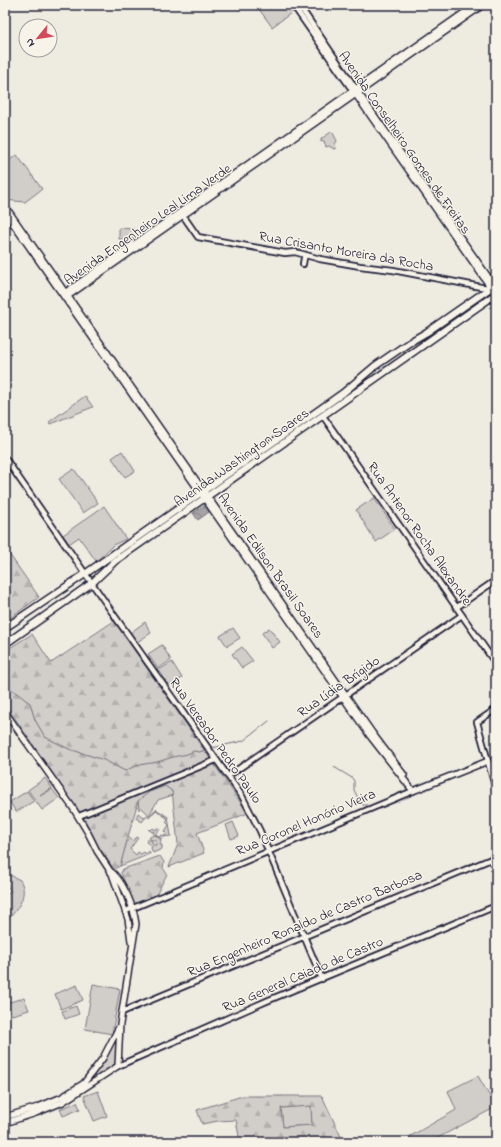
<svg xmlns="http://www.w3.org/2000/svg" width="501" height="1147" font-family="'Indie Flower',sans-serif">
	<style>
		.green { fill: #d1cdc9; stroke: #7a7882 }
		.forest { fill: url(#forest-firs); stroke: #7a7882; fill-rule: evenodd }
		.water { fill: url(#water-waves); stroke: #716f7b }
		.lines { fill: none; stroke-linecap: round; stroke-linejoin: round }
		.stream { stroke: #716f7b; stroke-width: 1 }
		.tertiary-casing { stroke: #22223b; stroke-width: 8 }
		.secondary-casing { stroke: #22223b; stroke-width: 8 }
		.trunk-casing { stroke: #22223b; stroke-width: 9 }
		.tertiary { stroke: #f7f3e8; stroke-width: 4.5 }
		.secondary { stroke: #f7f3e8; stroke-width: 5 }
		.trunk { stroke: #f7f3e8; stroke-width: 6 }
		.labels { text-anchor: middle; dominant-baseline: central; stroke-width: 3; stroke-linejoin: round; paint-order: stroke }
		.street-label { font-size: 14px; fill: #22223b; stroke: #f7f3e8 }
	</style>
	<defs>
		<pattern id="forest-firs" width="22" height="20" patternUnits="userSpaceOnUse"><rect width="22" height="20" fill="#d1cdc9"/><path d="M5 1l3.5 6h-7zM16 11l3.5 6h-7z" fill="#b3b0ae"/></pattern>
		<pattern id="water-waves" width="16" height="10" patternUnits="userSpaceOnUse"><rect width="16" height="10" fill="#a6a3a6"/><path d="M0 5q4-4 8 0t8 0" fill="none" stroke="#878488"/></pattern>
	</defs>
	<rect width="100%" height="100%" fill="#eeebe1"/>
	<filter id="ink" filterUnits="userSpaceOnUse"><feTurbulence type="fractalNoise" baseFrequency=".025" numOctaves="2"/><feDisplacementMap in="SourceGraphic" scale="8" xChannelSelector="R" yChannelSelector="G"/><feConvolveMatrix kernelMatrix="1 2 1 2 8 2 1 2 1" color-interpolation-filters="sRGB"/></filter>
	<g filter="url(#ink)">
		<path class="green" d="M256,5H289L294,11L272,27Z
			M331,132L333,133L337,141L335,144L336,148L334,149L329,146L326,147L324,141L321,142V139Z
			M17,155L42,189L25,202L5,200V163Z
			M119,228L134,229V239H119Z
			M85,396L93,407L50,424L49,422Z
			M122,451L135,471L125,477L112,458Z
			M74,469L98,503L83,513L59,479Z
			M374,498L395,529L376,542L356,510Z
			M104,506L126,539L113,545L104,554L96,561L79,537L69,544L63,535Z
			M145,622L151,633L137,642L130,633Z
			M233,628L240,638L227,646L220,636Z
			M269,628L280,642L272,648L262,633Z
			M162,645L171,660L158,669L148,654Z
			M242,647L253,661L242,668L232,654Z
			M172,662L182,678L169,686L159,670Z
			M45,778L52,788L40,796L52,789L59,798L42,810L28,790Z
			M165,786L172,791L173,795L158,800L149,815L141,807L139,810L138,800L149,792Z
			M27,791L34,801L16,812L10,802Z
			M156,809L168,817L171,836L163,837L161,839L153,833L154,831L152,832L148,829L151,830L153,828L156,830L158,827L160,829L156,834L159,837L162,835L165,836L167,833L165,831L169,825L166,822L168,819L156,810L149,818L147,816L142,822L136,818L138,813L144,818L147,815L149,816Z
			M233,822L239,836L231,839L226,825Z
			M155,835L161,840L160,845H162V849L153,853L151,848L152,846L146,842L148,839L152,841L153,845H156V840H152L149,838L151,836Z
			M128,837L133,841L136,837L138,838L130,849L136,855L138,852L141,854L144,852L146,854L149,851L150,854L120,866Z
			M6,873L20,880C30,896 15,912 5,923V895L11,891L6,884L5,885Z
			M93,984L120,989L112,1034L85,1029Z
			M77,985L83,1000L61,1009L55,994Z
			M24,998L29,1010L12,1015L6,1003Z
			M76,1006L79,1014L65,1019L62,1011Z
			M118,1034L115,1064L92,1079L106,1057Z
			M478,1076L496,1107L430,1142H415L409,1137L456,1110L448,1091Z
			M98,1091L107,1116L94,1121L84,1096Z
			M77,1102L80,1109L63,1116L60,1109Z
			M311,1105L312,1125L283,1127L281,1108Z"/>
		<path class="forest" d="M5,548L39,597L5,622Z
			M114,621L248,813L197,833L204,853L169,867L178,844L172,791L165,786L149,792L138,801L120,866L114,869L100,849L85,820L5,704V651L32,634L51,663Z
			M160,856L164,862L163,868L167,874L155,897L135,906L121,873L123,869Z
			M242,1096H322L343,1141L240,1142L236,1120L218,1121L202,1124L197,1110ZM311,1106L312,1125L283,1127L281,1108Z"/>
		<path class="water" d="M204,506L209,512L198,520L193,513Z"/>
		<g class="lines">
			<path class="stream" d="M5,685C14,690 21,697 30,703L35,720L45,737L69,749L104,760L125,771C134,766 142,764 152,763C159,762 166,759 173,757C181,755 187,755 194,751L199,752L206,750
				M212,748L243,741L269,721
				M334,767L352,778L354,781V790L360,802L363,805H367"/>
			<defs>
				<path id="tertiary" d="M293,5L353,91
					M299,5L356,89
					M182,214L198,237L285,253L295,252L320,259L360,266L393,270L481,287L491,288
					M303,264L304,258L306,255
					M323,416L496,664
					M5,458L114,615L242,796L260,831L322,979
					M457,607L496,580
					M488,761L477,722L496,709
					M228,776L462,615
					M79,816L216,760
					M126,911L413,791
					M122,1012L496,857
					M118,1066L269,1000L496,906"/>
				<path id="secondary" d="M357,91L496,288
					M354,92L496,295
					M5,206L373,734L404,775
					M5,212L370,736L413,791L488,761L496,790
					M63,294L475,5
					M66,295L68,296L483,5
					M5,712L73,808L88,833L97,851L112,874L128,919L131,941
					M5,1117L38,1107L62,1097L84,1083L103,1058L119,1027
					M5,1123L36,1113L63,1102L118,1066L120,1024L136,924C134,908 123,879 109,870"/>
				<path id="trunk" d="M5,628L85,574L319,410L343,393L375,366L410,342L427,332L496,284
					M5,644L92,583L115,561L496,294"/>
			</defs>
			<use href="#tertiary" class="tertiary-casing"/>
			<use href="#secondary" class="secondary-casing"/>
			<use href="#trunk" class="trunk-casing"/>
			<use href="#tertiary" class="tertiary"/>
			<use href="#secondary" class="secondary"/>
			<use href="#trunk" class="trunk"/>
		</g>
	</g>
	<g class="labels">
		<g class="street-label">
			<text transform="translate(404 143) rotate(55)">Avenida Conselheiro Gomes de Freitas</text>
			<text transform="translate(148 225) rotate(-35)">Avenida Engenheiro Leal Lima Verde</text>
			<text transform="translate(346 252) rotate(10)">Rua Crisanto Moreira da Rocha</text>
			<text transform="translate(242 458) rotate(-35)">Avenida Washington Soares</text>
			<text transform="translate(419 534) rotate(55)">Rua Antenor Rocha Alexandre</text>
			<text transform="translate(270 566) rotate(55)">Avenida Edilson Brasil Soares</text>
			<text transform="translate(339 687) rotate(-35)">Rua Lídia Brígido</text>
			<text transform="translate(215 741) rotate(55)">Rua Vereador Pedro Paulo</text>
			<text transform="translate(306 823) rotate(-23)">Rua Coronel Honório Vieira</text>
			<text transform="translate(305 924) rotate(-23)">Rua Engenheiro Ronaldo de Castro Barbosa</text>
			<text transform="translate(303 975) rotate(-23)">Rua General Caiado de Castro</text>
		</g>
	</g>
	<rect width="501" height="1147" fill="none" stroke="#f7f3e8" stroke-width="20"/>
	<rect x="10" y="10" width="481" height="1127" fill="none" stroke="#22223b" stroke-width="1.5" filter="url(#ink)"/>
	<g transform="translate(38 38) rotate(240)"><circle r="19" fill="#f7f3e8" stroke="#a29fa3"/>
	<path d="M0-3L7 15L0 10L-7 15Z" fill="#d1495b"/>
	<text y="-6" font-size="11" font-weight="bold" text-anchor="middle" fill="#22223b">N</text>
	</g>
</svg>
